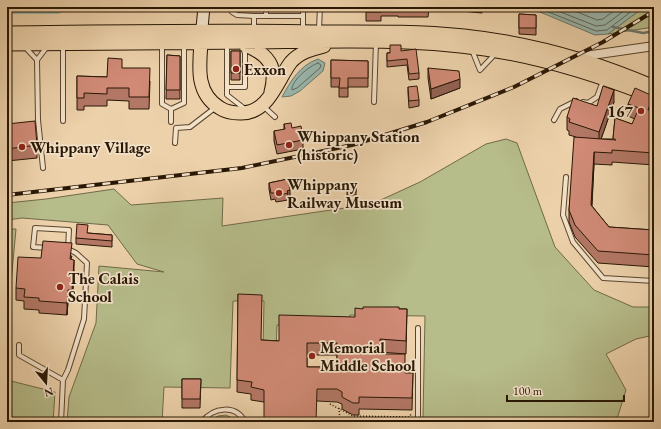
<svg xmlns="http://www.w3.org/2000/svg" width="661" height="429" font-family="'EB Garamond',serif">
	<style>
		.green { fill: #b6bc8a; stroke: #706a48 }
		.water { fill: #99b7ad; stroke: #6c776a }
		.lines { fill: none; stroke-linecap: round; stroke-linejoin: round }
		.shore { stroke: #616759; stroke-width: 1 }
		.stream { stroke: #6c776a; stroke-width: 2.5 }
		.river { stroke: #99b7ad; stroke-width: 14 }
		.lane-casing { stroke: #5a462e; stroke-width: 6 }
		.street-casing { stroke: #5a462e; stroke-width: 10 }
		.secondary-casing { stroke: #291705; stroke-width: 13 }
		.primary-casing { stroke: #291705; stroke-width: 15 }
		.path { stroke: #291705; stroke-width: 1.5; stroke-dasharray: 1 2; stroke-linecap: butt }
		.lane { stroke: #f3e1c8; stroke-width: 4 }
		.street { stroke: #f3e1c8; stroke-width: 8 }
		.secondary { stroke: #f3e1c8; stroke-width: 11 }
		.primary { stroke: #ecd1aa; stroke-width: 13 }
		.rail-casing { stroke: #291705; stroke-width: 4 }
		.rail { stroke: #f3e1c8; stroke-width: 2.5; stroke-dasharray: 8; stroke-linecap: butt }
		.wall { fill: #b37765; stroke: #291705; fill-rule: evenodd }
		.shaded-wall { fill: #926153; stroke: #291705 }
		.building { fill: #d08a76; stroke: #291705; fill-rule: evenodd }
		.poi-dot { fill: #8f2418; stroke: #f3e1c8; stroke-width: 1.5 }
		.labels { text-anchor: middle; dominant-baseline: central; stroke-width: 3.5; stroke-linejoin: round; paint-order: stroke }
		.poi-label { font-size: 16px; font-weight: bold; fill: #291705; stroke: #f3e1c8; text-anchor: start }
	</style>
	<rect width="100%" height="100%" fill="#ecd1aa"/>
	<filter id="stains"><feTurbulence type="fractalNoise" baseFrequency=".005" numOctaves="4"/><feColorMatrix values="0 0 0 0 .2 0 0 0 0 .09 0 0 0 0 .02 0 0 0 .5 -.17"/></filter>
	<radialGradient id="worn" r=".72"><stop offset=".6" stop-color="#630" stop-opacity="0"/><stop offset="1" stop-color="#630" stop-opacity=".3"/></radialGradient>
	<path class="green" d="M644,7H654V27L608,34Z
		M506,139L517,143L555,247L594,290L633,307H654V335L636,339L606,354L626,390L616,422H430L423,417L425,316L350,315V326L277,325L276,351L263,350L264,301H233L230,388L164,387L162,422H67L69,397L96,323L99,266L164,272L137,264L108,225L22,218L7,220V203L46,199L114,189L131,205L223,198L222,226L372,204L420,182L486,144Z
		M7,229H16L11,283H7Z
		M7,380L55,392L53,422H7Z
		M226,415L240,422H209L218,416Z"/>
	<path class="water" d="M528,7H644L608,34L595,35Z
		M318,59L325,63L323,71L300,91L291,96L282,97C290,82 300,65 318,59Z"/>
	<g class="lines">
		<path class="shore" d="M536,7L596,31L607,30L637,7
			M548,7L596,26L605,25L629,7
			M565,7L597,20L603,19L619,7
			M318,63L321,65L320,68L297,88L292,90C291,81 309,66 318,63Z"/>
		<path class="stream" d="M613,27L643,33L654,31"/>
		<path class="river" d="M12,7H57"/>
		<defs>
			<path id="lane" d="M231,7L232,12L237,15L254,16
				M266,16V7
				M303,16V7
				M319,29L320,7
				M254,30V16H303V29
				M162,44V104L171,109V122
				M227,45V95L245,109
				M25,47L37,60
				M472,50L480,70
				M480,70L495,54
				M227,87H245V53L243,48
				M374,102L376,42
				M583,102L588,103L597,97L603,81
				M263,106L275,117
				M171,109L184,103V44
				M554,120L560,109L576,101
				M63,121V45
				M175,143L176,128L190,127L216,107
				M43,168L38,120L37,60L46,48
				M566,177L563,215L573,242L603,278L654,281
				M47,248L33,247L35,228L69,230L68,248
				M19,345V355L63,380
				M61,422L63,380L68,370L84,319L87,263L76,253L68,249
				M202,422C213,407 236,404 245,422
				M418,422V328"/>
			<path id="street" d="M578,57L654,46"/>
			<path id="secondary" d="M201,38L204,7"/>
			<path id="primary" d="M7,33C110,32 213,30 316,32C365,32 415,31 464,36C529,43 594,61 654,87
				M201,43C199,68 196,94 220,108C226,112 233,113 240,113C269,114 277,80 291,62C300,52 312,49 324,46
				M7,44C91,43 176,43 260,42C338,41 419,38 497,51C550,60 603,77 654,97
				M245,45C268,54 278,66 271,92"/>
		</defs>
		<use href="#lane" class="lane-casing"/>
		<use href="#street" class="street-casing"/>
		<use href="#secondary" class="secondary-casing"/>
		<use href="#primary" class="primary-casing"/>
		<path class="path" d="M330,404L353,416L409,417L412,413
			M339,408L340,422"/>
		<use href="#lane" class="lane"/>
		<use href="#street" class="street"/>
		<use href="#secondary" class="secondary"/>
		<use href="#primary" class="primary"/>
		<defs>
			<path id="rail" d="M7,195L242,168L352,145L427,122L514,87L603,42L654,11"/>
		</defs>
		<use href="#rail" class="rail-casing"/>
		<use href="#rail" class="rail"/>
	</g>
	<path class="wall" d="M366,7H483L482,13L429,8L428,17H398V16H381V21H366Z
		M519,14L536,15V35L519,34Z
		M231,51H240V80H231Z
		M401,51L419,73V79L409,80L407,65L387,67V53Z
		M167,55L180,56V99H166Z
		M331,60L368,61V87H348V97H339V87H331Z
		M122,68L150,81L149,109H129V101L107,100V106H84V110H77V76L107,77Z
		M428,68L460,88L431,99L428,78Z
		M408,87L419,100V106L409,108L408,93Z
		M614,102L601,139H613L615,118L632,124L635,119L628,116V104L653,108L652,111L654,112V165L612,162V165L594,164L592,206L609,227L654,230V267L598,263L575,237L569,222V210L576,137L569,135V131L567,130V117L597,106Z
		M7,124L37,145V158L7,161Z
		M284,124L292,128L303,140V149L277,154L274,141V131L284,130Z
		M288,179L290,196L288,197V200L276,202L275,199L271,200L269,189V183Z
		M347,185H356V195H347Z
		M88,233L112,235V247L76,244V238Z
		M72,256L71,259L74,272L72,303L68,302L67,315L39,313V310L24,309V301L16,300V288L41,258Z
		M238,294L261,340L279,341L355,317L399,309H407L406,354L380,352V354L405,373H413L412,410L359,409V415H353L342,409V404L337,402L317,401L264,402L251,400V394L237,392ZM307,355H337V367H307Z
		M182,379H201L200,408H182Z"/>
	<path class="shaded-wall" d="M460,79V88L431,99V89Z
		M614,90V102L599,145V132Z
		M653,96V108L648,122V110Z
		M594,152V164L591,217V205Z
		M290,190V196L288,197L287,191Z
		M74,260V272L72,303V290Z
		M68,290V302L67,315V303Z"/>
	<path class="building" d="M366,7H387H381V12H366Z
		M398,7H428V8L398,9Z
		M519,14L536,15V28H519Z
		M390,45H401V51L416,49L419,73L409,74L407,59L387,61V53H390Z
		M231,51H240V73H231Z
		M167,55L180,56V90H166Z
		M108,58L122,59V68H150L149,97H129V88H107V94L84,93V98H77V76L107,77Z
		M331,60L368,61V78H348V88H339L340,78H331Z
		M428,68L459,71L460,79L431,89Z
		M417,86L419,100L409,101L408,87Z
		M603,86L614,90L599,132L569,122L570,119L567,117L573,98L597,106Z
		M635,88L653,96L648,110L654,112V153L612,150V153L594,152L591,205L609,227L654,230V255L598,251L575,225L569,210L574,137L616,140L613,138L615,118L632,124L639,108L628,104Z
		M35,121L37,145L7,149V124Z
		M291,123L292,128L301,126L303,140L277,145L274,131L285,129L284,124Z
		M288,179L290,190L287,191L288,193L276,196L275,193H271L269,183Z
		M347,185H356V192H347Z
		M77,224L88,225L87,233L112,235V241L76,238Z
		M43,241L72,243L70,259L74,260L72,290H68L67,303L39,301V298L24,297L25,289L16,288L18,257L41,258Z
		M238,294L262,295L261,340L279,341V315L355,317V308L363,309V307H399V309H407L406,341L380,339V354H405V373H413L412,398L359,397V403H353L342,397V392L337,389H317L316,422H264V390L251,387L252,382L237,380ZM307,343H337V367H307Z
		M182,379H201L200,399H182Z
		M654,418V422H651Z"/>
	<g class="poi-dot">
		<circle cx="236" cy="69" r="4"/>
		<circle cx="641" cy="111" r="4"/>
		<circle cx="289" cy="145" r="4"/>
		<circle cx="22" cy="147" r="4"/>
		<circle cx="279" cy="193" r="4"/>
		<circle cx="60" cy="287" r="4"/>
		<circle cx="312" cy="356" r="4"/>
	</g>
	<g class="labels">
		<g class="poi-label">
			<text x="244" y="69">Exxon</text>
			<text x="633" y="111" text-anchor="end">167</text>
			<text x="297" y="136">Whippany Station<tspan x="297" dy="18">(historic)</tspan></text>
			<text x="30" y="147">Whippany Village</text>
			<text x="287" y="184">Whippany<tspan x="287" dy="18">Railway Museum</tspan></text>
			<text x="68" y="278">The Calais<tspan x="68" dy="18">School</tspan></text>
			<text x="320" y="347">Memorial<tspan x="320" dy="18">Middle School</tspan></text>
		</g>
	</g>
	<rect width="661" height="429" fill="none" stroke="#ecd1aa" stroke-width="24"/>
	<rect x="8" y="8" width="645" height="413" fill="none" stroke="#291705" stroke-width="2"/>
	<rect x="12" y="12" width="637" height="405" fill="none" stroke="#291705"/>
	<g transform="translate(46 383) rotate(162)" stroke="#f3e1c8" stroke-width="3" paint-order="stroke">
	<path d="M0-3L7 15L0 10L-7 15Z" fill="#291705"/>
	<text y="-6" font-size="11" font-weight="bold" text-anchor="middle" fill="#291705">N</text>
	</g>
	<path d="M507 395v6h117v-6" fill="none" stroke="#291705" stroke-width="2"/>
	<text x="513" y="395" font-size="12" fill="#291705" stroke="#f3e1c8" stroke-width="3" paint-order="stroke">100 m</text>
	<rect width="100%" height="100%" filter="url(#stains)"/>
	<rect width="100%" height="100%" fill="url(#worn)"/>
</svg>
